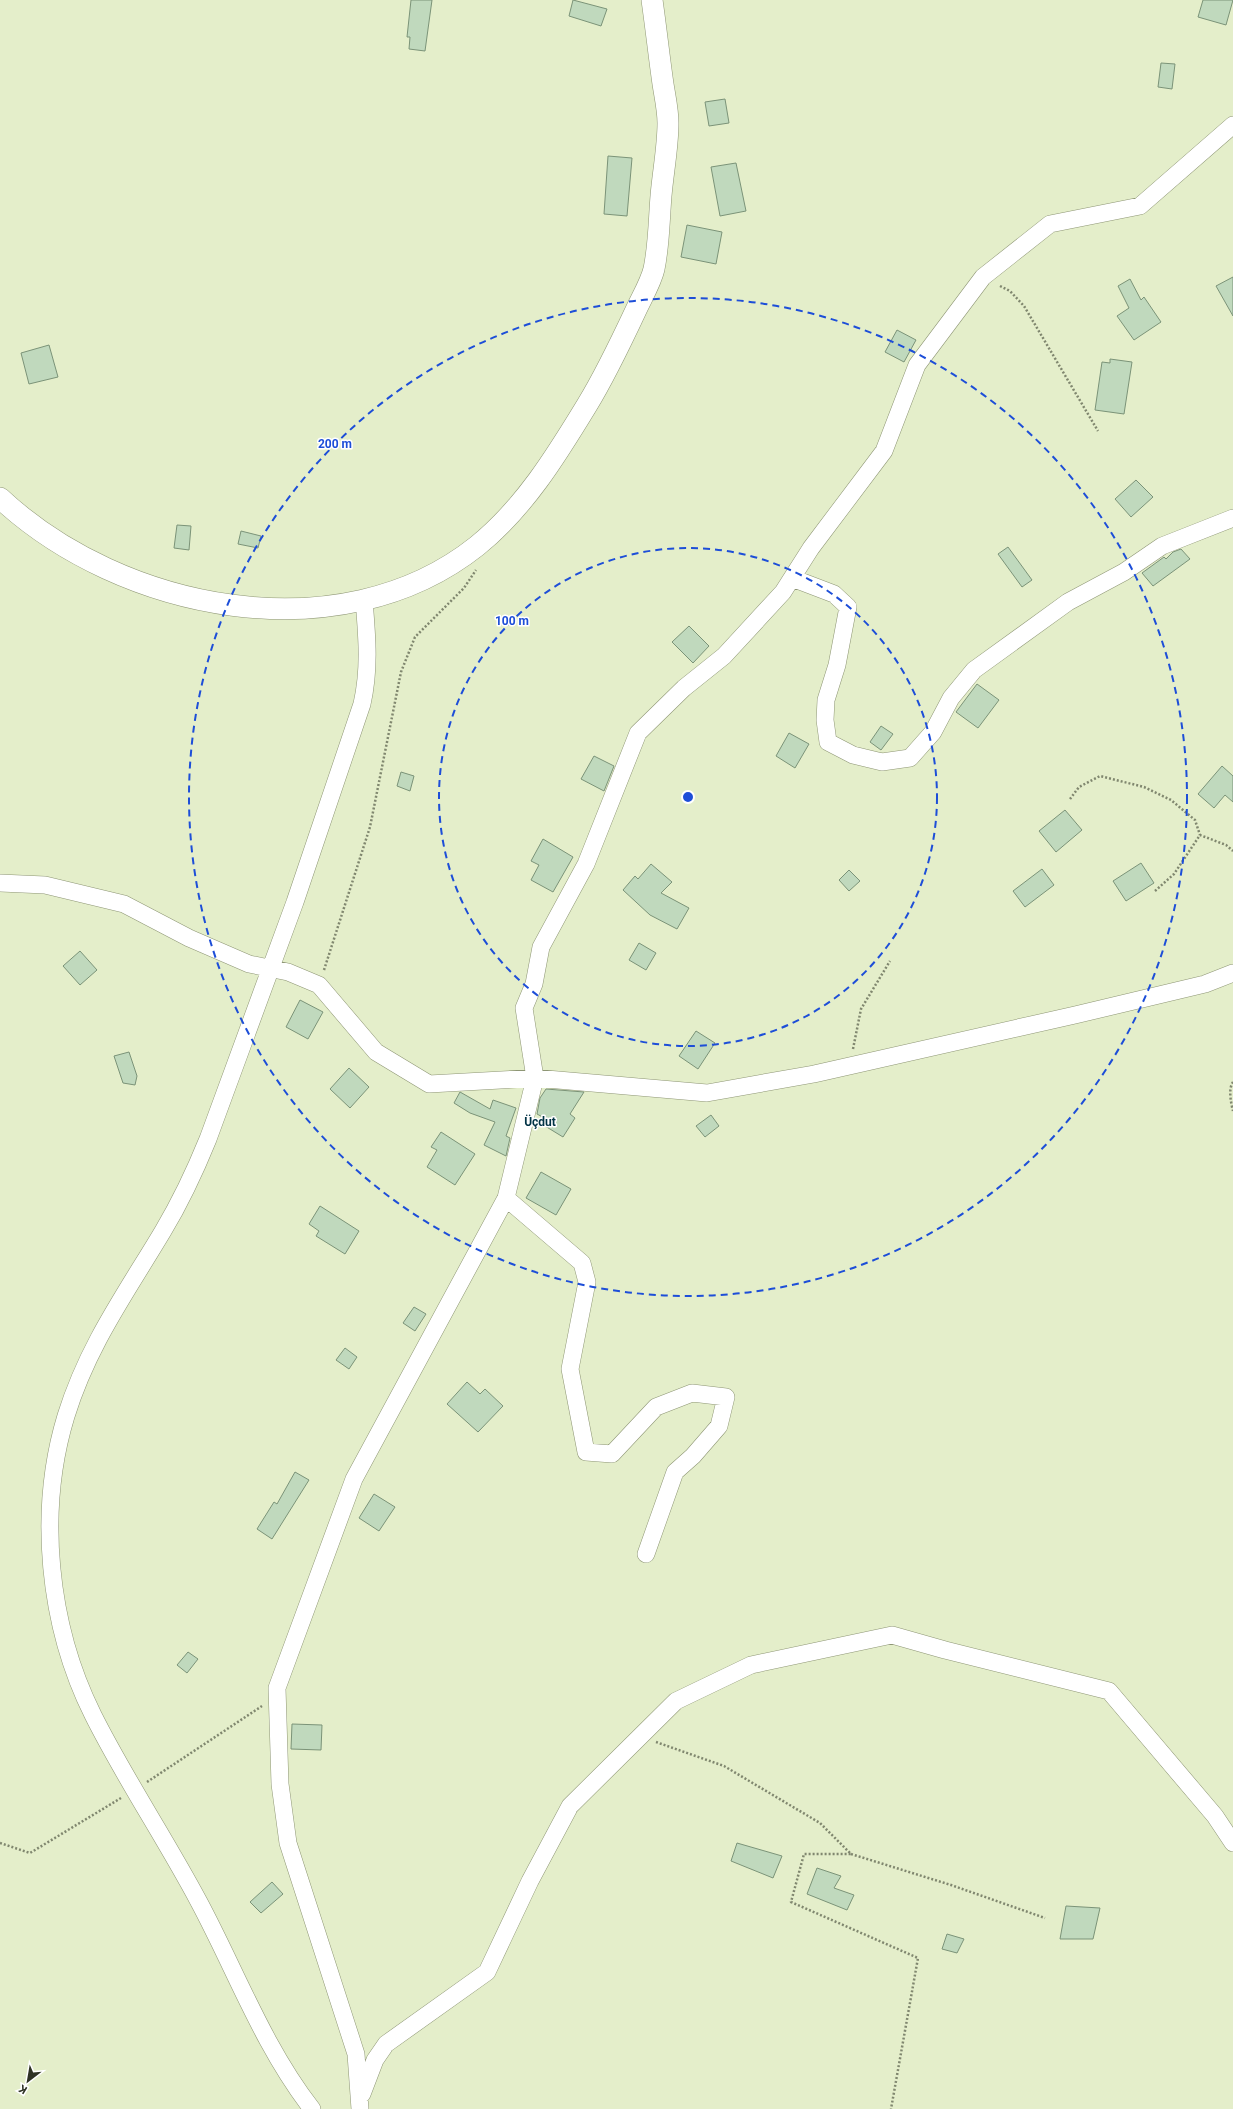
<svg xmlns="http://www.w3.org/2000/svg" width="1233" height="2109" font-family="Roboto,sans-serif">
	<style>
		.building { fill: #c0d9bd; stroke: #7b9378 }
		.lines { fill: none; stroke-linecap: round; stroke-linejoin: round }
		.minor-casing { stroke: #8e9675; stroke-width: 18 }
		.tertiary-casing { stroke: #8e9675; stroke-width: 22 }
		.path { stroke: #80876f; stroke-width: 2.5; stroke-dasharray: 2 2; stroke-linecap: butt }
		.minor { stroke: #fff; stroke-width: 17 }
		.tertiary { stroke: #fff; stroke-width: 21 }
		.ring { fill: none; stroke: #1d4ed8; stroke-width: 2; stroke-dasharray: 7 5 }
		.labels { text-anchor: middle; dominant-baseline: central; stroke-width: 3; stroke-linejoin: round; paint-order: stroke }
		.neighbourhood-label { font-size: 12px; font-weight: bold; fill: #003245; stroke: #fff }
		.centre { fill: #1d4ed8; stroke: #fff; stroke-width: 2 }
		.ring-label { font-size: 12px; text-anchor: middle; font-weight: bold; fill: #1d4ed8; stroke: #fff; stroke-width: 3; stroke-linejoin: round; paint-order: stroke }
	</style>
	<rect width="100%" height="100%" fill="#e4eeca"/>
	<path class="building" d="M411,0H432L425,51L409,49L410,37H407Z
		M573,0L607,9L601,26L569,16Z
		M1203,0H1233L1226,25L1198,17Z
		M1161,63L1175,64L1172,89L1158,87Z
		M725,99L729,123L709,126L705,102Z
		M608,156L632,158L627,216L604,214Z
		M736,163L746,211L720,216L711,167Z
		M687,225L722,232L716,264L681,257Z
		M1233,277V316L1216,286Z
		M1130,279L1141,300L1144,297L1161,322L1134,340L1117,316L1129,308L1118,286Z
		M897,330L916,340L904,362L885,352Z
		M49,345L58,377L29,384L21,353Z
		M1110,359L1132,362L1124,414L1095,410L1102,362L1110,363Z
		M1136,480L1153,497L1131,517L1115,499Z
		M177,525L191,526L189,550L174,548Z
		M241,531L261,536L258,548L238,544Z
		M1008,547L1032,580L1022,587L998,554Z
		M1181,549L1190,559L1153,586L1142,573L1164,557L1166,559L1173,552Z
		M689,626L709,646L693,663L672,642Z
		M977,684L999,700L978,728L956,712Z
		M881,726L893,734L881,750L870,742Z
		M789,733L809,744L795,768L776,756Z
		M594,756L614,766L604,791L581,779Z
		M1222,766L1233,776V802L1225,795L1214,808L1198,794Z
		M401,772L414,776L410,791L397,786Z
		M1065,810L1082,830L1056,852L1039,831Z
		M543,839L573,857L553,892L531,880L539,865L531,861Z
		M1141,863L1154,883L1126,901L1113,881Z
		M651,864L672,882L661,893L689,908L677,929L650,915L623,890L635,876L638,879Z
		M1042,869L1054,885L1025,907L1013,891Z
		M849,870L860,881L849,891L839,880Z
		M639,943L656,953L646,970L629,960Z
		M80,951L97,970L80,985L63,966Z
		M300,1000L323,1012L308,1039L286,1027Z
		M696,1031L715,1043L698,1069L679,1056Z
		M129,1052L137,1076L135,1085L123,1083L114,1056Z
		M349,1068L369,1087L350,1108L330,1089Z
		M546,1089L584,1092L570,1114L575,1118L563,1137L545,1126L548,1120L537,1114L540,1098Z
		M460,1092L490,1109L493,1100L516,1108L506,1136L510,1138L506,1156L484,1145L495,1122L470,1113L454,1103Z
		M711,1115L719,1126L705,1137L696,1126Z
		M441,1132L475,1154L455,1185L427,1167L437,1150L431,1147Z
		M541,1172L571,1189L556,1215L526,1198Z
		M320,1206L359,1231L345,1254L316,1236L319,1231L309,1224Z
		M414,1307L426,1314L415,1331L403,1323Z
		M345,1348L357,1357L349,1369L336,1360Z
		M467,1382L480,1394L485,1389L503,1406L478,1432L447,1404Z
		M295,1472L309,1480L272,1539L257,1529L274,1502L277,1504Z
		M374,1494L395,1507L379,1531L359,1518Z
		M188,1652L198,1659L187,1673L177,1665Z
		M292,1724L322,1725L321,1750L291,1749Z
		M737,1843L782,1856L773,1878L731,1861Z
		M817,1868L841,1876L834,1888L854,1895L847,1910L807,1894Z
		M272,1882L283,1894L261,1913L250,1902Z
		M1066,1906L1100,1908L1093,1939H1060Z
		M947,1934L964,1939L957,1953L942,1949Z"/>
	<g class="lines">
		<defs>
			<path id="minor" d="M792,578L834,594L848,607L837,665L826,700L825,720L828,742L853,755L882,762L910,758L933,732L951,698L974,670L1068,602L1124,572L1162,546L1233,518
				M0,883L45,885L124,904L189,938L249,964L288,972L319,985L376,1052L429,1084L535,1078L707,1093L814,1074L1075,1015L1205,984L1233,973
				M506,1198L582,1263L587,1282L570,1369L586,1452L612,1454L656,1407L692,1393L726,1397L719,1426L693,1456L675,1472L646,1554
				M362,2094L375,2060L386,2044L487,1972L530,1881L570,1806L676,1701L751,1665L892,1635L945,1650L1109,1691L1215,1816L1233,1843
				M312,2109C263,2046 236,1971 199,1902C165,1838 125,1779 93,1715C48,1625 37,1511 66,1416C88,1345 126,1293 163,1231C181,1201 195,1171 208,1139L295,902L362,704C370,669 367,636 364,600
				M360,2109L356,2054L288,1843L280,1784L277,1688L354,1479L506,1198L535,1078L524,1008L534,984L541,947L586,864L638,733L684,688L724,656L783,592L811,548L884,451L917,365L983,277L1050,224L1140,206L1233,125"/>
			<path id="tertiary" d="M0,498C121,611 340,655 477,546C524,508 556,456 587,405C606,374 621,342 636,310C642,297 651,282 654,269C659,245 659,220 661,196C663,172 668,147 668,123C668,110 665,97 663,84C659,56 656,28 652,0"/>
		</defs>
		<use href="#minor" class="minor-casing"/>
		<use href="#tertiary" class="tertiary-casing"/>
		<path class="path" d="M1000,286L1010,291L1024,306L1098,431
			M1070,799L1079,787L1100,776L1144,787L1171,800L1195,820L1200,835
			M1155,891L1174,874L1200,835L1226,845L1233,851
			M324,970L370,827L401,672L415,637L464,588L476,570
			M853,1049L861,1009L890,961
			M1233,1082C1228,1089 1231,1103 1233,1111
			M656,1742L724,1766L820,1823L851,1854H804L791,1902L918,1958L891,2109
			M147,1782L262,1706
			M0,1843L30,1853L121,1798
			M851,1854L951,1885L1045,1918"/>
		<use href="#minor" class="minor"/>
		<use href="#tertiary" class="tertiary"/>
	</g>
	<g class="ring">
		<circle cx="688" cy="797" r="249"/>
		<circle cx="688" cy="797" r="499"/>
	</g>
	<g class="labels">
		<g class="neighbourhood-label">
			<text x="540" y="1122">Üçdut</text>
		</g>
	</g>
	<circle cx="688" cy="797" r="6" class="centre"/>
	<g class="ring-label">
		<text x="335" y="448">200 m</text>
		<text x="512" y="625">100 m</text>
	</g>
	<g transform="translate(28 2081) rotate(211)" stroke="#ffffff" stroke-width="3" paint-order="stroke">
	<path d="M0-3L7 15L0 10L-7 15Z" fill="#2e3224"/>
	<text y="-6" font-size="11" font-weight="bold" text-anchor="middle" fill="#2e3224">K</text>
	</g>
</svg>
